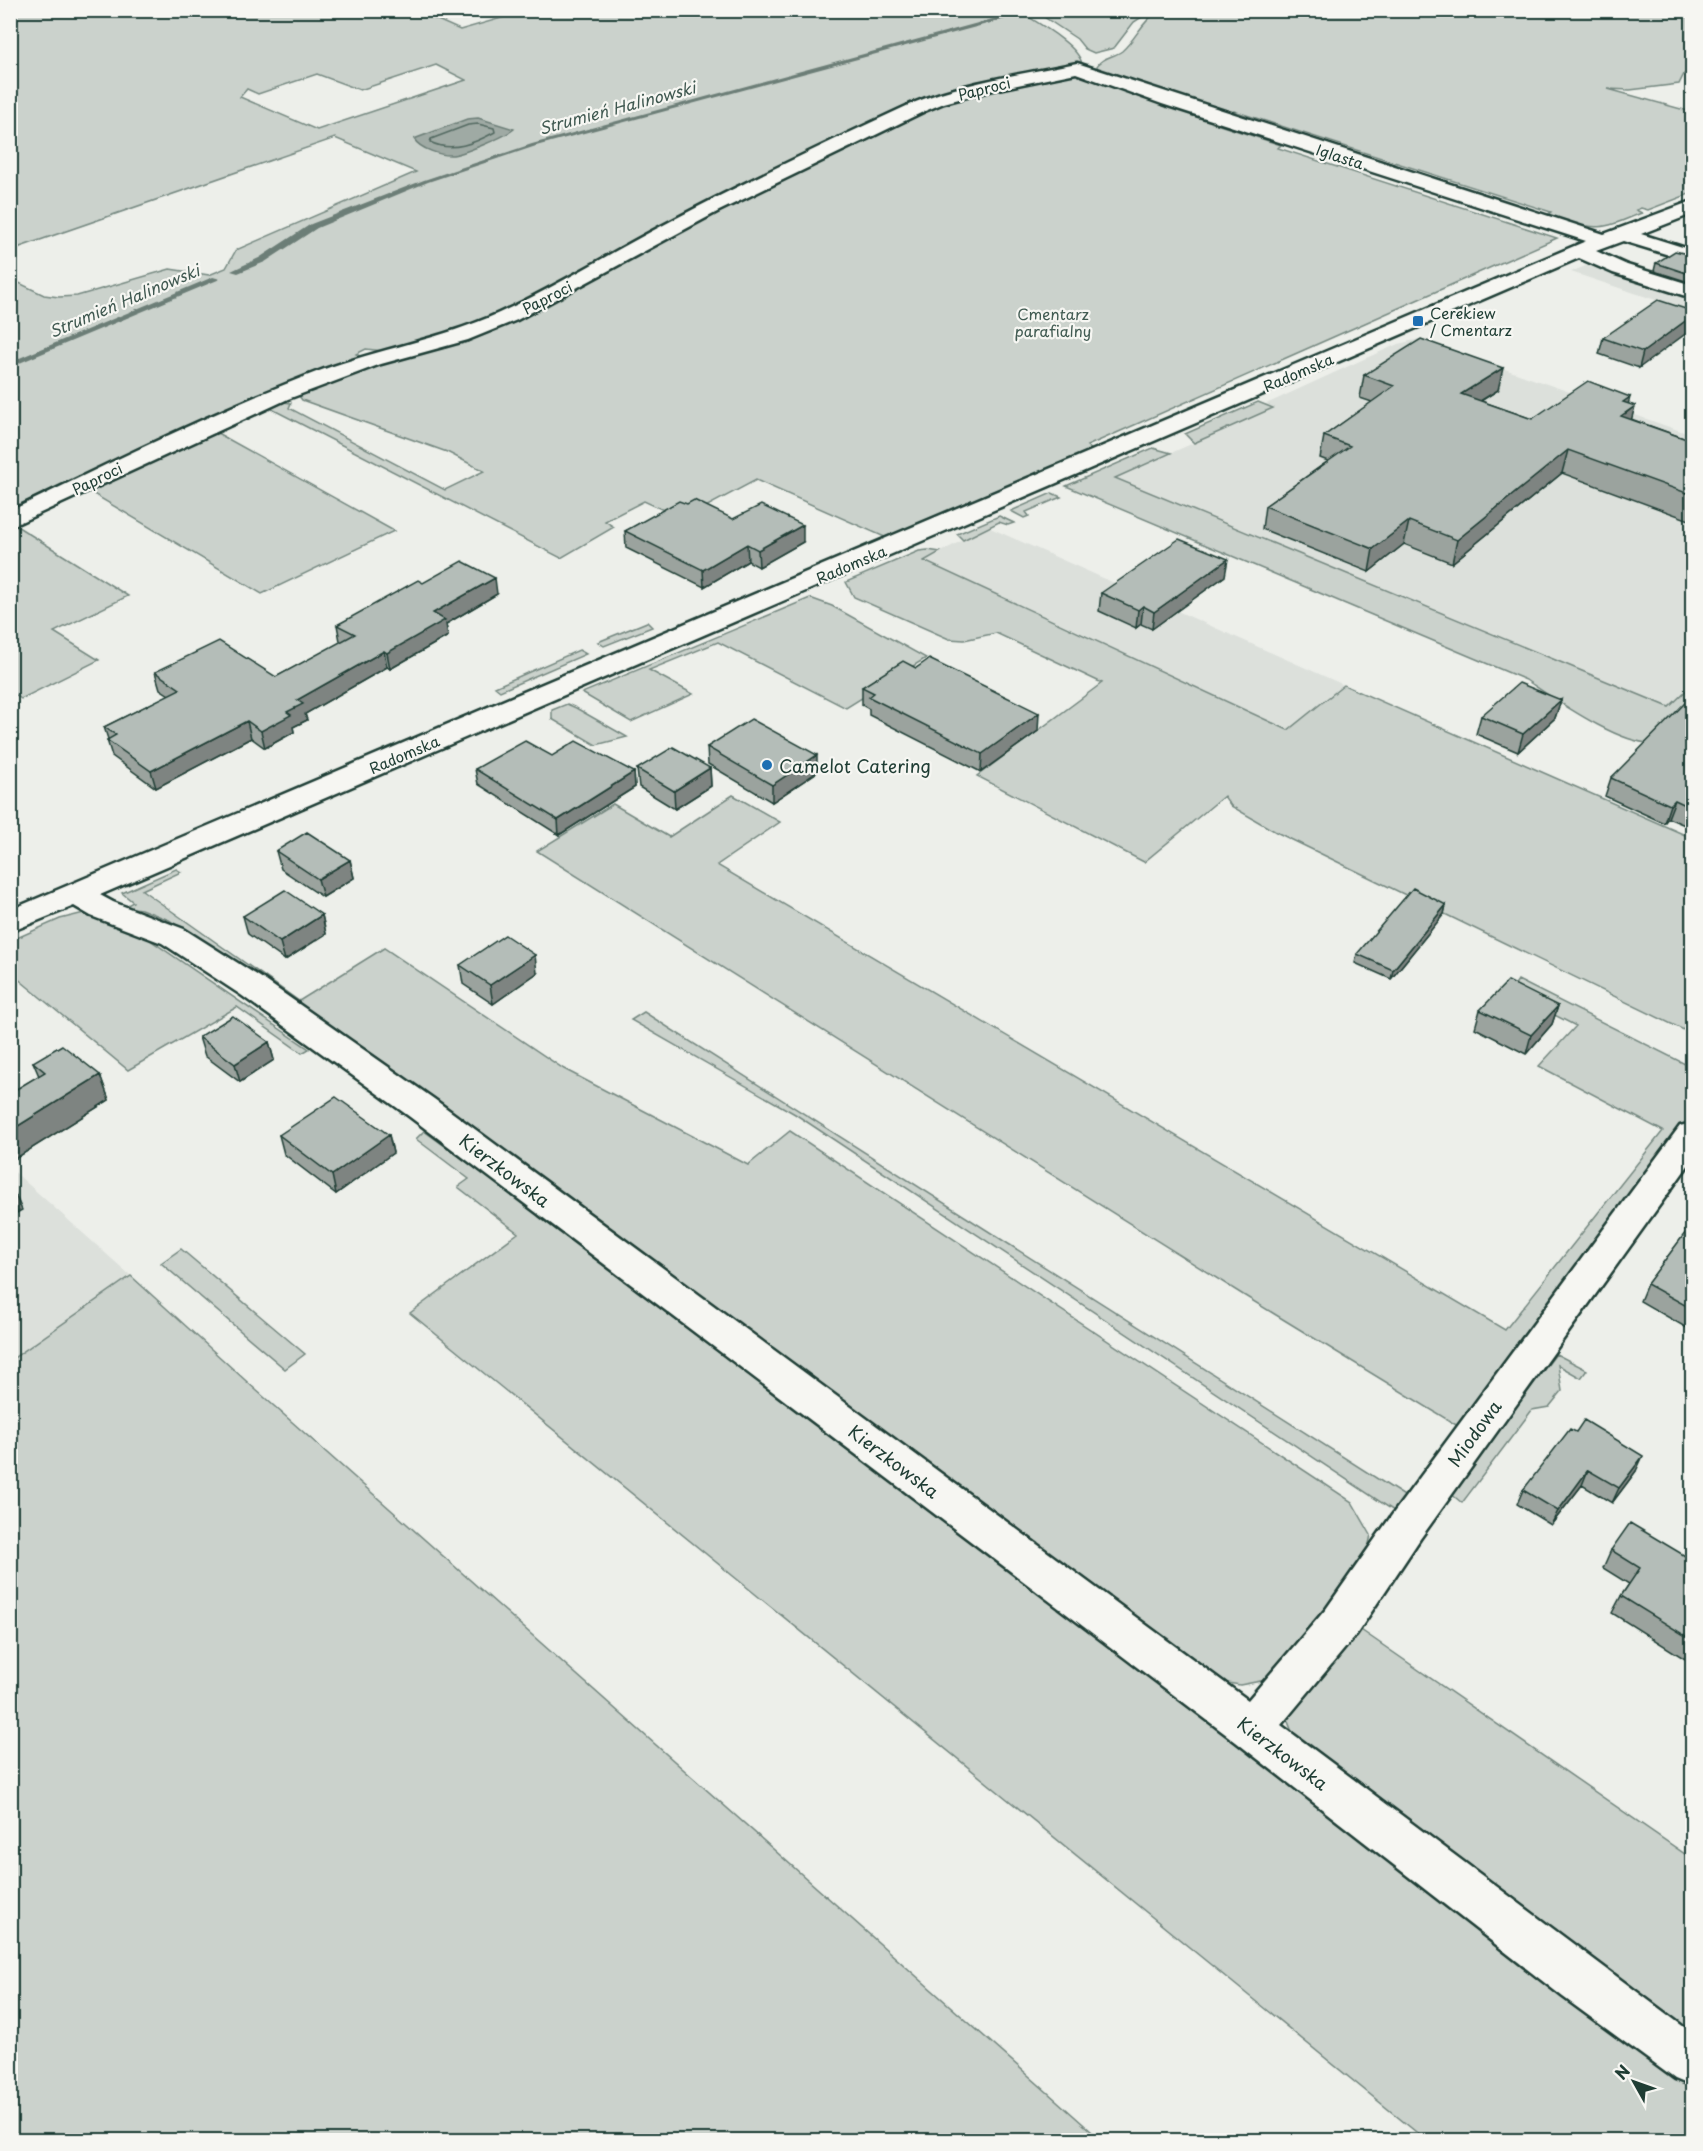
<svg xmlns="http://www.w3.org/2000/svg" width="1703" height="2151" font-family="'Playpen Sans',sans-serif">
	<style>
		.built { fill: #dce0db }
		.green { fill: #cbd2cc; stroke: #758880; stroke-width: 1.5; fill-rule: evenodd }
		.water { fill: #9faaa4; stroke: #6c7e77; stroke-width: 1.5 }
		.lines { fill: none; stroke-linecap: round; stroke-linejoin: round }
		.shore { stroke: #526961; stroke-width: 1.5 }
		.stream { fill: #6c7e77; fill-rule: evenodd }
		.minor-casing { stroke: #1f3d34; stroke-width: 5 }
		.minor { fill: #f6f6f2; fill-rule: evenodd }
		.wall { fill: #9ba39e; stroke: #1f3d34; stroke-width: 1.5 }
		.shaded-wall { fill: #7e8481; stroke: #1f3d34; stroke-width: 1.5 }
		.building { fill: #b4bdb8; stroke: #1f3d34; stroke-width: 1.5 }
		.poi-dot { fill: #1f6fb2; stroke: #f6f6f2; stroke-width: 2 }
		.labels { text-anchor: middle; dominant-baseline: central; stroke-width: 4.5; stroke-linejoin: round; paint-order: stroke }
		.far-street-label { font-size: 15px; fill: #1f3d34; stroke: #f6f6f2 }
		.far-poi-label { font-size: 15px; fill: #1f3d34; stroke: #f6f6f2; text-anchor: start }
		.far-park-label { font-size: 15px; fill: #415b52; stroke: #f6f6f2 }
		.far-water-label { font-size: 16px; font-style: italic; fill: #3f5850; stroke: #f6f6f2 }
		.poi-label { font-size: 18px; fill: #1f3d34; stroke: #f6f6f2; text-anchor: start }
		.street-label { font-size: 18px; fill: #1f3d34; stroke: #f6f6f2 }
	</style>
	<rect width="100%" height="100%" fill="#edefea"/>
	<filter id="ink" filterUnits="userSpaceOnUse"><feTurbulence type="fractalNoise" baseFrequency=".0167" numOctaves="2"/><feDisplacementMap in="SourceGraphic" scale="12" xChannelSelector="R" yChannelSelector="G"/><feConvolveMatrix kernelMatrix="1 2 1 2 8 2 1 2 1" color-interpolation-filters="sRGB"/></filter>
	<g filter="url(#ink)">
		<path class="built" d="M1607,257L1692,284V312L1571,272Z
			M1419,339L1692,435V685L1669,708L1115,478L1272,408L1264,405L1364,359L1398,344Z
			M988,527L1344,685L1288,730L923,561Z
			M10,1168L131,1276L11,1360H10Z"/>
		<path class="green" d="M415,10L460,30L529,10L1019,11C1034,21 1079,45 1082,64L925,99L766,174L637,243L650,245L916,110L957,96L1062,73H1075L1218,119L1213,123L1281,145L1278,148L1557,238L1087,446L1092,450L889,539L756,480L683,519L644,501L605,521L614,527L561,558L266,406L277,401L291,403L289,408L445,490L484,471L447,452L302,400L297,393L364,366L426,348V340L383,351L366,349L356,354L365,359L201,424L394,531L262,594L87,490L15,525L128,596L54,632L99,660L21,699L10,691L11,264L19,283L44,295L59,297L77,296L170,269L209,275L226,268L236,250L416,172L335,138L20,247L11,256L10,11ZM436,65L466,80L317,130L240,97L247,89L258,94L317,74L360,90Z
			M1035,11H1151L1134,22L1114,48L1094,53L1085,49L1077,39Z
			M1158,11H1692V70L1684,74L1679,84L1630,90L1608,89L1692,112V193L1648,210L1641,208L1636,210L1642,213C1630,217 1618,224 1605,226C1595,229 1586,223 1577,228L1544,217L1551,212L1234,111L1225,115L1098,72L1097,66C1102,57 1114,57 1122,51C1136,39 1142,21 1158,11Z
			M1258,402L1273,408L1194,443L1185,434Z
			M1153,448L1171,453L1115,478L1669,707L1692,685V725C1682,731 1670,739 1659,742C1627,751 1553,698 1526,680L1066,486Z
			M1052,493L1061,497L1026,512L1029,516L1024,518L1011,511Z
			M999,516L1014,523L1008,525L999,522L963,540L957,534Z
			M928,550L940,552L924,561L1288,730L1344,685L1692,838V1034L1276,832L1231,806L1224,796L1144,862L977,776L1102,683L996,633L964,640L949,639L854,597L846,582L919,551Z
			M810,598L832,606L926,658L846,708L718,642L649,670L693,694L631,722L582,693Z
			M647,622L652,627L604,646L598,642Z
			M579,650L586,654L500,691L495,687Z
			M567,704L576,708L627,737L596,745L552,719V710Z
			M733,795L780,822L717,865L1505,1330L1663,1131L1539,1066L1576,1026L1510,992L1518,980L1691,1067L1692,1065V1115L1461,1428L1245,1296L537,851L613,804L669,837Z
			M176,869L181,872L142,890L299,1001L384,948L564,1069L748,1165L790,1131L1352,1502L1371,1535L1366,1557L1293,1662L1271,1679L1240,1685L1210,1680L294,1005L169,920L141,909L124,907L133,902L122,893Z
			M84,913L147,938L309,1049L302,1053L237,1007L128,1070L11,973L10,941L60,919Z
			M644,1012L1406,1497L1394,1511L795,1114L631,1020Z
			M424,1131L536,1212L539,1217L1692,2085V2140H1426L410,1313L518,1233L458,1187L469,1179L416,1139Z
			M181,1249L305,1354L285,1369L161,1263Z
			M131,1276L256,1390L1101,2140H11V1360Z
			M1556,1354L1587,1370L1581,1378L1558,1365L1562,1391L1549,1407L1532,1410L1462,1503L1450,1493Z
			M1358,1628L1692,1859V2040L1298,1747L1287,1719Z"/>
		<path class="water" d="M478,118L514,129C505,137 465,153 453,155C441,156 420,149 414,139L467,119Z"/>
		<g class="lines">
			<path class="shore" d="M478,124L494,128L495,132C475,143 452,153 430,142L431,139L468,125Z"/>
			<path class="stream" d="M1034,10L1031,13L1028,11V10Z
				M1022,11L1024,14L536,146L428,182L317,228L265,262L238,273L231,271L259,258L311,224L424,180L532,144Z
				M213,277L220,279L10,367V362Z"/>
			<defs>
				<path id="minor" d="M1077,63L1604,234L1692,201V214L1641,234L1692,250V262L1623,241L1596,251L1627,265L1692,285V298L1613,273L1579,258L100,895L113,902L184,929L263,979L434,1099L1248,1700L1326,1609L1392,1515L1680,1126L1692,1123V1160L1420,1539L1356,1635L1281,1725L1692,2033V2086L1675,2079L1563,1997L1236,1742L410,1117L241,995L162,943L91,916L74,906L10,932V910L1586,241L1162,104L1076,73L993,90L944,103L925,111L719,211L517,320L468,340L381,364L288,399L10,527V511C112,462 214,411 319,371C379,349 442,339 499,313C558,286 613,251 671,221C750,179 831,141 913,103C964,82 1022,74 1077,63Z"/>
			</defs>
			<use href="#minor" class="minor-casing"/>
			<use href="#minor" class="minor"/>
		</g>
		<path class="wall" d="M1692,239V249L1690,247Z
			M1692,255V283L1654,271L1656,263Z
			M1692,311L1639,368L1599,354L1603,338Z
			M1364,375L1498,390L1481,401L1532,419L1628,404L1635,406L1631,419L1692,441V521L1562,473L1452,563L1404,544L1369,572L1262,529L1265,506L1328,461L1320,458L1324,436L1372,402L1360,398Z
			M687,504L733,519L803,542L759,567L748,561L704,587L626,548L625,531Z
			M1225,576L1152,629L1141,624L1136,628L1099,611L1101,593Z
			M423,583L497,594L446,624L448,636L390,669L387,667L305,714L307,720L293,727L294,732L265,748L251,738L156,788L112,756L107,740L108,739L104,727L169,695L160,689L155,672L276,677L342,642L340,641L337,625Z
			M916,668L1038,731L981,772L869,715V709L862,705V687Z
			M1561,700L1555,718L1518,752L1476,734L1481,716Z
			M1692,705V828L1668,818L1664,823L1605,796L1611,778Z
			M707,747L817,772L772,802L708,764Z
			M552,756L634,772L635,787L559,835L478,784L475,769Z
			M710,768L711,786L675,809L639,787L637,769Z
			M276,851L350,860L354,878L323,897L281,869Z
			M1446,905L1444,914L1391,979L1355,963L1357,954Z
			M322,915L326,934L285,960L248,934L243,916Z
			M460,965L537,973L493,1004L463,984Z
			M1558,1006L1552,1024L1526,1054L1475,1028L1480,1010Z
			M199,1037L269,1042L274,1060L240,1082L205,1056Z
			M33,1062L100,1075L109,1100L10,1162V1093L39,1076Z
			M279,1135H389L393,1153L336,1194L284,1154Z
			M1692,1212V1331L1640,1301L1647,1284L1687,1231L1685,1230Z
			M1576,1432L1636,1471L1612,1503L1582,1485L1551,1525L1517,1504L1523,1490Z
			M1611,1550L1692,1560V1647L1685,1659L1612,1613L1621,1596L1629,1584L1603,1568Z"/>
		<path class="shaded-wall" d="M1692,316V329L1639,368L1643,352Z
			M1503,368L1498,390L1456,416L1461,394Z
			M1630,397L1626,413L1635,406L1629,429L1615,438L1623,402Z
			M1568,450L1562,473L1452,563L1457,540Z
			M1409,521L1404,544L1369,572L1373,549Z
			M803,525V542L759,567L758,550Z
			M747,544L748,561L704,587L703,570Z
			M1228,559L1225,576L1152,629L1154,612Z
			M495,578L497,594L446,624L448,636L390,669L387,653L433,613Z
			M1143,606L1141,624L1136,628L1138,610Z
			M384,651L387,667L305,714L307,720L293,727L294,732L265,748L261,731L287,712L297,700Z
			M1561,700L1555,718L1518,752L1523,734Z
			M1039,713L1038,731L981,772L982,754Z
			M247,721L251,738L156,788L151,771Z
			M817,755V772L772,802V785Z
			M710,768L711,786L675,809L674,791Z
			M634,772L635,787L559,835L558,820Z
			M1675,800L1668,818L1664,823L1670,805Z
			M350,860L354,878L323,897L318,879Z
			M1446,905L1444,914L1391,979L1393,970Z
			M322,915L326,934L285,960L280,942Z
			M535,955L537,973L493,1004L490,985Z
			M1558,1006L1552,1024L1526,1054L1531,1035Z
			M269,1042L274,1060L240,1082L235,1064Z
			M100,1075L109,1100L10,1162V1131Z
			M389,1135L393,1153L336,1194L332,1175Z
			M10,1185H11L22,1210L10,1217Z
			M1643,1456L1636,1471L1612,1503L1619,1488Z
			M1588,1470L1582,1485L1551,1525L1558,1511Z"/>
		<path class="building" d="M1675,251L1692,255V275L1656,263Z
			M1658,300L1692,311V316L1643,352L1603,338Z
			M1421,339L1503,368L1461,394L1532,419L1588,381L1630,397L1623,402L1635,406L1621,416L1692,441V495L1568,450L1457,540L1409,521L1373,549L1265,506L1350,446L1324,436L1394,386L1364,375Z
			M694,500L733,519L761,505L803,525L758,550L747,544L703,570L625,531L679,501L687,504Z
			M1179,539L1228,559L1154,612L1143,606L1138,610L1101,593Z
			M462,561L495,578L433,613L445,620L387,653L384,651L297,700L303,704L287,712L291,715L261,731L247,721L151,771L107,740L116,735L104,727L180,689L155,672L219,641L276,677L355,634L337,625L418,580L423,583Z
			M929,659L1039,713L982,754L869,697L874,693L862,687L903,661L916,668Z
			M1519,683L1561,700L1523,734L1481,716Z
			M1686,702L1692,705V808L1675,800L1670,805L1611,778Z
			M751,719L817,755L772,785L707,747Z
			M525,741L552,756L576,741L634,772L558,820L475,769Z
			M673,747L710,768L674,791L637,769Z
			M307,832L350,860L318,879L276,851Z
			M1413,888L1446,905L1393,970L1357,954Z
			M285,890L322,915L280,942L243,916Z
			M505,935L535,955L490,985L460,965Z
			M1508,981L1558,1006L1531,1035L1480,1010Z
			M233,1016L269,1042L235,1064L199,1037Z
			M62,1045L100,1075L10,1131V1093L45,1072L33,1062Z
			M336,1097L389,1135L332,1175L279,1135Z
			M1692,1224V1309L1647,1284Z
			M1584,1420L1643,1456L1619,1488L1588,1470L1558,1511L1523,1490L1570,1429L1576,1432Z
			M1630,1523L1692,1560V1640L1621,1596L1640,1568L1611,1550Z"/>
	</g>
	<g class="poi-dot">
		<rect x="1412" y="315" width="12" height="12" rx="3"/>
		<circle cx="767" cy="765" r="6"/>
	</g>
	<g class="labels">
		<g class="far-street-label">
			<text transform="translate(984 88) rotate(-14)">Paproci</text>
			<text transform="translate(1340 156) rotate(18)">Iglasta</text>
			<text transform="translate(547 297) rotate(-27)">Paproci</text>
			<text transform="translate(1298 372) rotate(-23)">Radomska</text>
			<text transform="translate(97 478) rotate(-26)">Paproci</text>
			<text transform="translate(851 564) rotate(-23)">Radomska</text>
			<text transform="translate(404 754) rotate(-23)">Radomska</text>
		</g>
		<g class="far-poi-label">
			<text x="1430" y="312">Cerekiew<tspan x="1430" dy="17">/ Cmentarz</tspan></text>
		</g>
		<g class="far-park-label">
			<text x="1053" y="313">Cmentarz<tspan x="1053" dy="17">parafialny</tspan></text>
		</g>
		<g class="far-water-label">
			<text transform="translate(617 107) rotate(-15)">Strumień Halinowski</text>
			<text transform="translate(124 300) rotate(-23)">Strumień Halinowski</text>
		</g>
		<g class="poi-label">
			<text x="779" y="765">Camelot Catering</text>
		</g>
		<g class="street-label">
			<text transform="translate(505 1170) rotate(37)">Kierzkowska</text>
			<text transform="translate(1474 1433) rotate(-54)">Miodowa</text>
			<text transform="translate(894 1461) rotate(37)">Kierzkowska</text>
			<text transform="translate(1283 1753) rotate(37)">Kierzkowska</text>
		</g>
	</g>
	<rect width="1703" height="2151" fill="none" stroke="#f6f6f2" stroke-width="36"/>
	<rect x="18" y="18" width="1667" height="2115" fill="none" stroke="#1f3d34" stroke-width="2" filter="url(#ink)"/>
	<g transform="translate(1634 2082) rotate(310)" stroke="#f6f6f2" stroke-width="4.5" paint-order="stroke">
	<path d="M0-4.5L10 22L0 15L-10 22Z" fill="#1f3d34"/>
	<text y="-9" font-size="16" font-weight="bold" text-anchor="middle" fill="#1f3d34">N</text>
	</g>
</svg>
